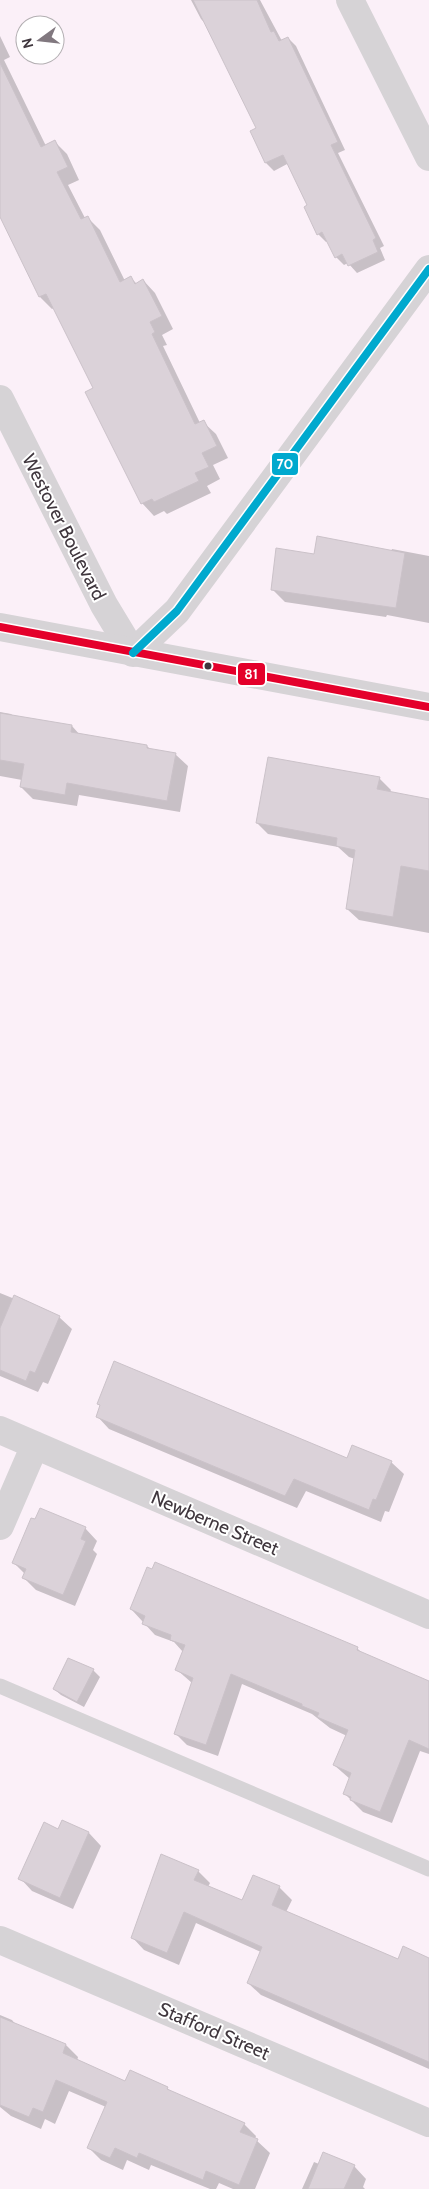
<svg xmlns="http://www.w3.org/2000/svg" width="429" height="2189" font-family="Cabin,sans-serif">
	<style>
		.shadow { fill: #0003 }
		.building { fill: #dbd2d9; stroke: #cbc2c9 }
		.lines { fill: none; stroke-linecap: round; stroke-linejoin: round }
		.service { stroke: #d6d3d6; stroke-width: 15 }
		.minor { stroke: #d6d3d6; stroke-width: 28 }
		.tertiary { stroke: #d6d3d6; stroke-width: 28 }
		.bus-1-casing { stroke: #fff; stroke-width: 11 }
		.bus-2-casing { stroke: #fff; stroke-width: 11 }
		.bus-1 { stroke: #e4002b; stroke-width: 8 }
		.bus-2 { stroke: #00a9ce; stroke-width: 8 }
		.bus-dot { fill: #40373e; stroke: #fff; stroke-width: 2 }
		.labels { text-anchor: middle; dominant-baseline: central; stroke-width: 4; stroke-linejoin: round; paint-order: stroke }
		.street-label { font-size: 19px; fill: #40373e; stroke: #fff }
		.line-badge { stroke: #fff; stroke-width: 2 }
		.badge-label { font-size: 14px; text-anchor: middle; font-weight: bold; fill: #fff }
	</style>
	<rect width="100%" height="100%" fill="#fbf0f8"/>
	<path class="shadow" d="M191,0H260L282,41L288,38L296,46L345,150L338,153L384,246L380,248L385,260L357,273L348,263L344,265L336,257L328,241L326,242L318,234L309,206L289,163L274,171L266,163L258,129L207,25L201,19Z
		M0,36L10,57L4,60L46,146L55,142L67,154L79,180L68,185L85,218L87,217L100,230L125,281L131,278L137,284L143,280L155,293L173,329L162,335L167,345L163,346L200,423L203,422L216,434L228,458L213,465L220,479L207,486L211,493L167,514L164,511L154,516L142,503L95,388L54,308L52,309L40,297L0,216Z
		M392,549L429,556V623L387,615L386,617L285,602L272,589L315,556L391,552Z
		M0,712L11,714L14,717L72,726L80,735L147,746L151,750L175,754L188,766L180,812L79,795L77,806L33,799L21,787L22,780L0,776Z
		M379,778L391,790L390,792L429,800V933L359,920L347,909L355,859L349,857L338,847L268,834L257,823Z
		M0,1293L59,1317L72,1329L48,1384L43,1382L38,1392L0,1376Z
		M98,1403L347,1459L391,1462L404,1474L389,1512L385,1511L381,1522L306,1491L297,1508L109,1429L97,1416L101,1406Z
		M85,1528L97,1541L93,1550L97,1554L75,1606L36,1590L24,1578L25,1574L13,1562Z
		M131,1609L357,1648L362,1653L429,1684V1754L420,1751L392,1823L363,1812L345,1794L350,1779L334,1765L347,1736L330,1728L312,1714L242,1684L218,1756L187,1745L175,1733L192,1683L176,1669L183,1652L174,1642L155,1635Z
		M69,1659L93,1670L100,1677L84,1707L61,1695L54,1689Z
		M63,1821L89,1833L101,1846L73,1909L32,1891L20,1878L58,1831Z
		M198,1871L210,1883L208,1887L243,1902L279,1887L292,1900L286,1912L399,1960L429,1964V2069L261,1995L248,1983L261,1952L196,1923L179,1965L144,1950L132,1937Z
		M0,2015L12,2020L16,2025L66,2045L78,2057L77,2061L125,2083L167,2088L173,2093L244,2124L256,2136L255,2139L270,2153L255,2189H233L219,2183L216,2189H210L151,2165L149,2170L127,2160L123,2170L101,2160L89,2148L106,2107L69,2091L55,2124L45,2119L41,2129L11,2116L0,2107Z
		M314,2162L319,2164L354,2166L366,2179L363,2187L365,2189H302Z"/>
	<path class="building" d="M193,0H257L271,32L274,31L279,41L288,37L338,142L331,145L376,238L373,240L378,252L348,266L342,254L335,258L322,232L317,235L304,207L307,205L283,155L265,163L250,131L256,128Z
		M0,63L41,147L55,140L68,167L57,172L81,219L88,216L120,282L131,276L135,284L143,279L162,316L150,322L155,332L152,334L195,424L204,420L217,446L202,453L209,467L195,473L199,481L154,502L152,499L141,504L85,392L93,388L46,294L39,297L0,217Z
		M317,536L405,553L396,608L271,590L276,548L314,554Z
		M0,713L72,725L71,732L147,745V748L176,753L167,801L67,783L65,795L20,787L24,764L0,760Z
		M268,757L380,777L377,789L429,799V871L401,866L393,917L346,909L355,850L336,846L337,838L256,823Z
		M14,1295L60,1316L35,1373L30,1371L26,1381L0,1370V1328Z
		M114,1361L347,1458L352,1445L392,1461L376,1500L373,1499L369,1510L294,1479L285,1496L96,1417L100,1405L97,1404Z
		M40,1508L86,1527L81,1539L86,1541L63,1595L22,1578L26,1569L12,1563L31,1518L35,1519Z
		M155,1562L358,1647L357,1650L429,1681V1749L409,1740L380,1812L350,1800L351,1797L343,1794L351,1773L333,1765L348,1730L317,1717L319,1713L302,1706V1704L231,1674L206,1745L174,1734L193,1678L175,1670L185,1645L170,1640L171,1635L142,1624L145,1616L130,1609L147,1567L152,1569Z
		M68,1658L94,1669L77,1702L53,1689Z
		M62,1820L89,1832L60,1898L18,1879L44,1822L58,1829Z
		M161,1854L199,1870L194,1880L242,1900L253,1875L280,1886L272,1905L398,1959L403,1946L429,1958V2062L247,1983L262,1947L184,1912L167,1953L131,1938Z
		M0,2017L66,2044L63,2053L125,2081L130,2070L168,2087L167,2089L245,2123L240,2132L258,2139L239,2185L206,2171L203,2180L139,2153L137,2158L115,2148L110,2158L87,2148L107,2102L56,2080L43,2112L33,2108L29,2117L0,2105Z
		M323,2152L355,2165L344,2189H308Z"/>
	<g class="lines">
		<path class="service" d="M0,1686L429,1869"/>
		<path class="minor" d="M350,0L429,157
			M0,399L104,605L133,653L177,611L429,269
			M0,1430L429,1615
			M0,1526L35,1445
			M0,1940L429,2123"/>
		<path class="tertiary" d="M0,627L429,707"/>
		<defs>
			<path id="bus-1" d="M0,627L429,707"/>
			<path id="bus-2" d="M133,653L177,611L429,269"/>
		</defs>
		<use href="#bus-1" class="bus-1-casing"/>
		<use href="#bus-2" class="bus-2-casing"/>
		<use href="#bus-1" class="bus-1"/>
		<use href="#bus-2" class="bus-2"/>
	</g>
	<circle class="bus-dot" cx="208" cy="666" r="4.5"/>
	<g class="labels">
		<g class="street-label">
			<text transform="translate(64 527) rotate(63)">Westover Boulevard</text>
			<text transform="translate(215 1523) rotate(23)">Newberne Street</text>
			<text transform="translate(214 2031) rotate(23)">Stafford Street</text>
		</g>
	</g>
	<g class="line-badge">
		<rect x="271" y="452" width="28" height="24" rx="5" fill="#00a9ce"/>
		<rect x="237" y="662" width="29" height="24" rx="5" fill="#e4002b"/>
	</g>
	<g class="badge-label">
		<text x="285" y="469">70</text>
		<text x="251" y="679">81</text>
	</g>
	<g transform="translate(40 40) rotate(255)"><circle r="24" fill="#ffffff" stroke="#b3afb2"/>
	<path d="M0-4L9 19L0 12L-9 19Z" fill="#81787f"/>
	<text y="-8" font-size="14" font-weight="bold" text-anchor="middle" fill="#40373e">N</text>
	</g>
</svg>
